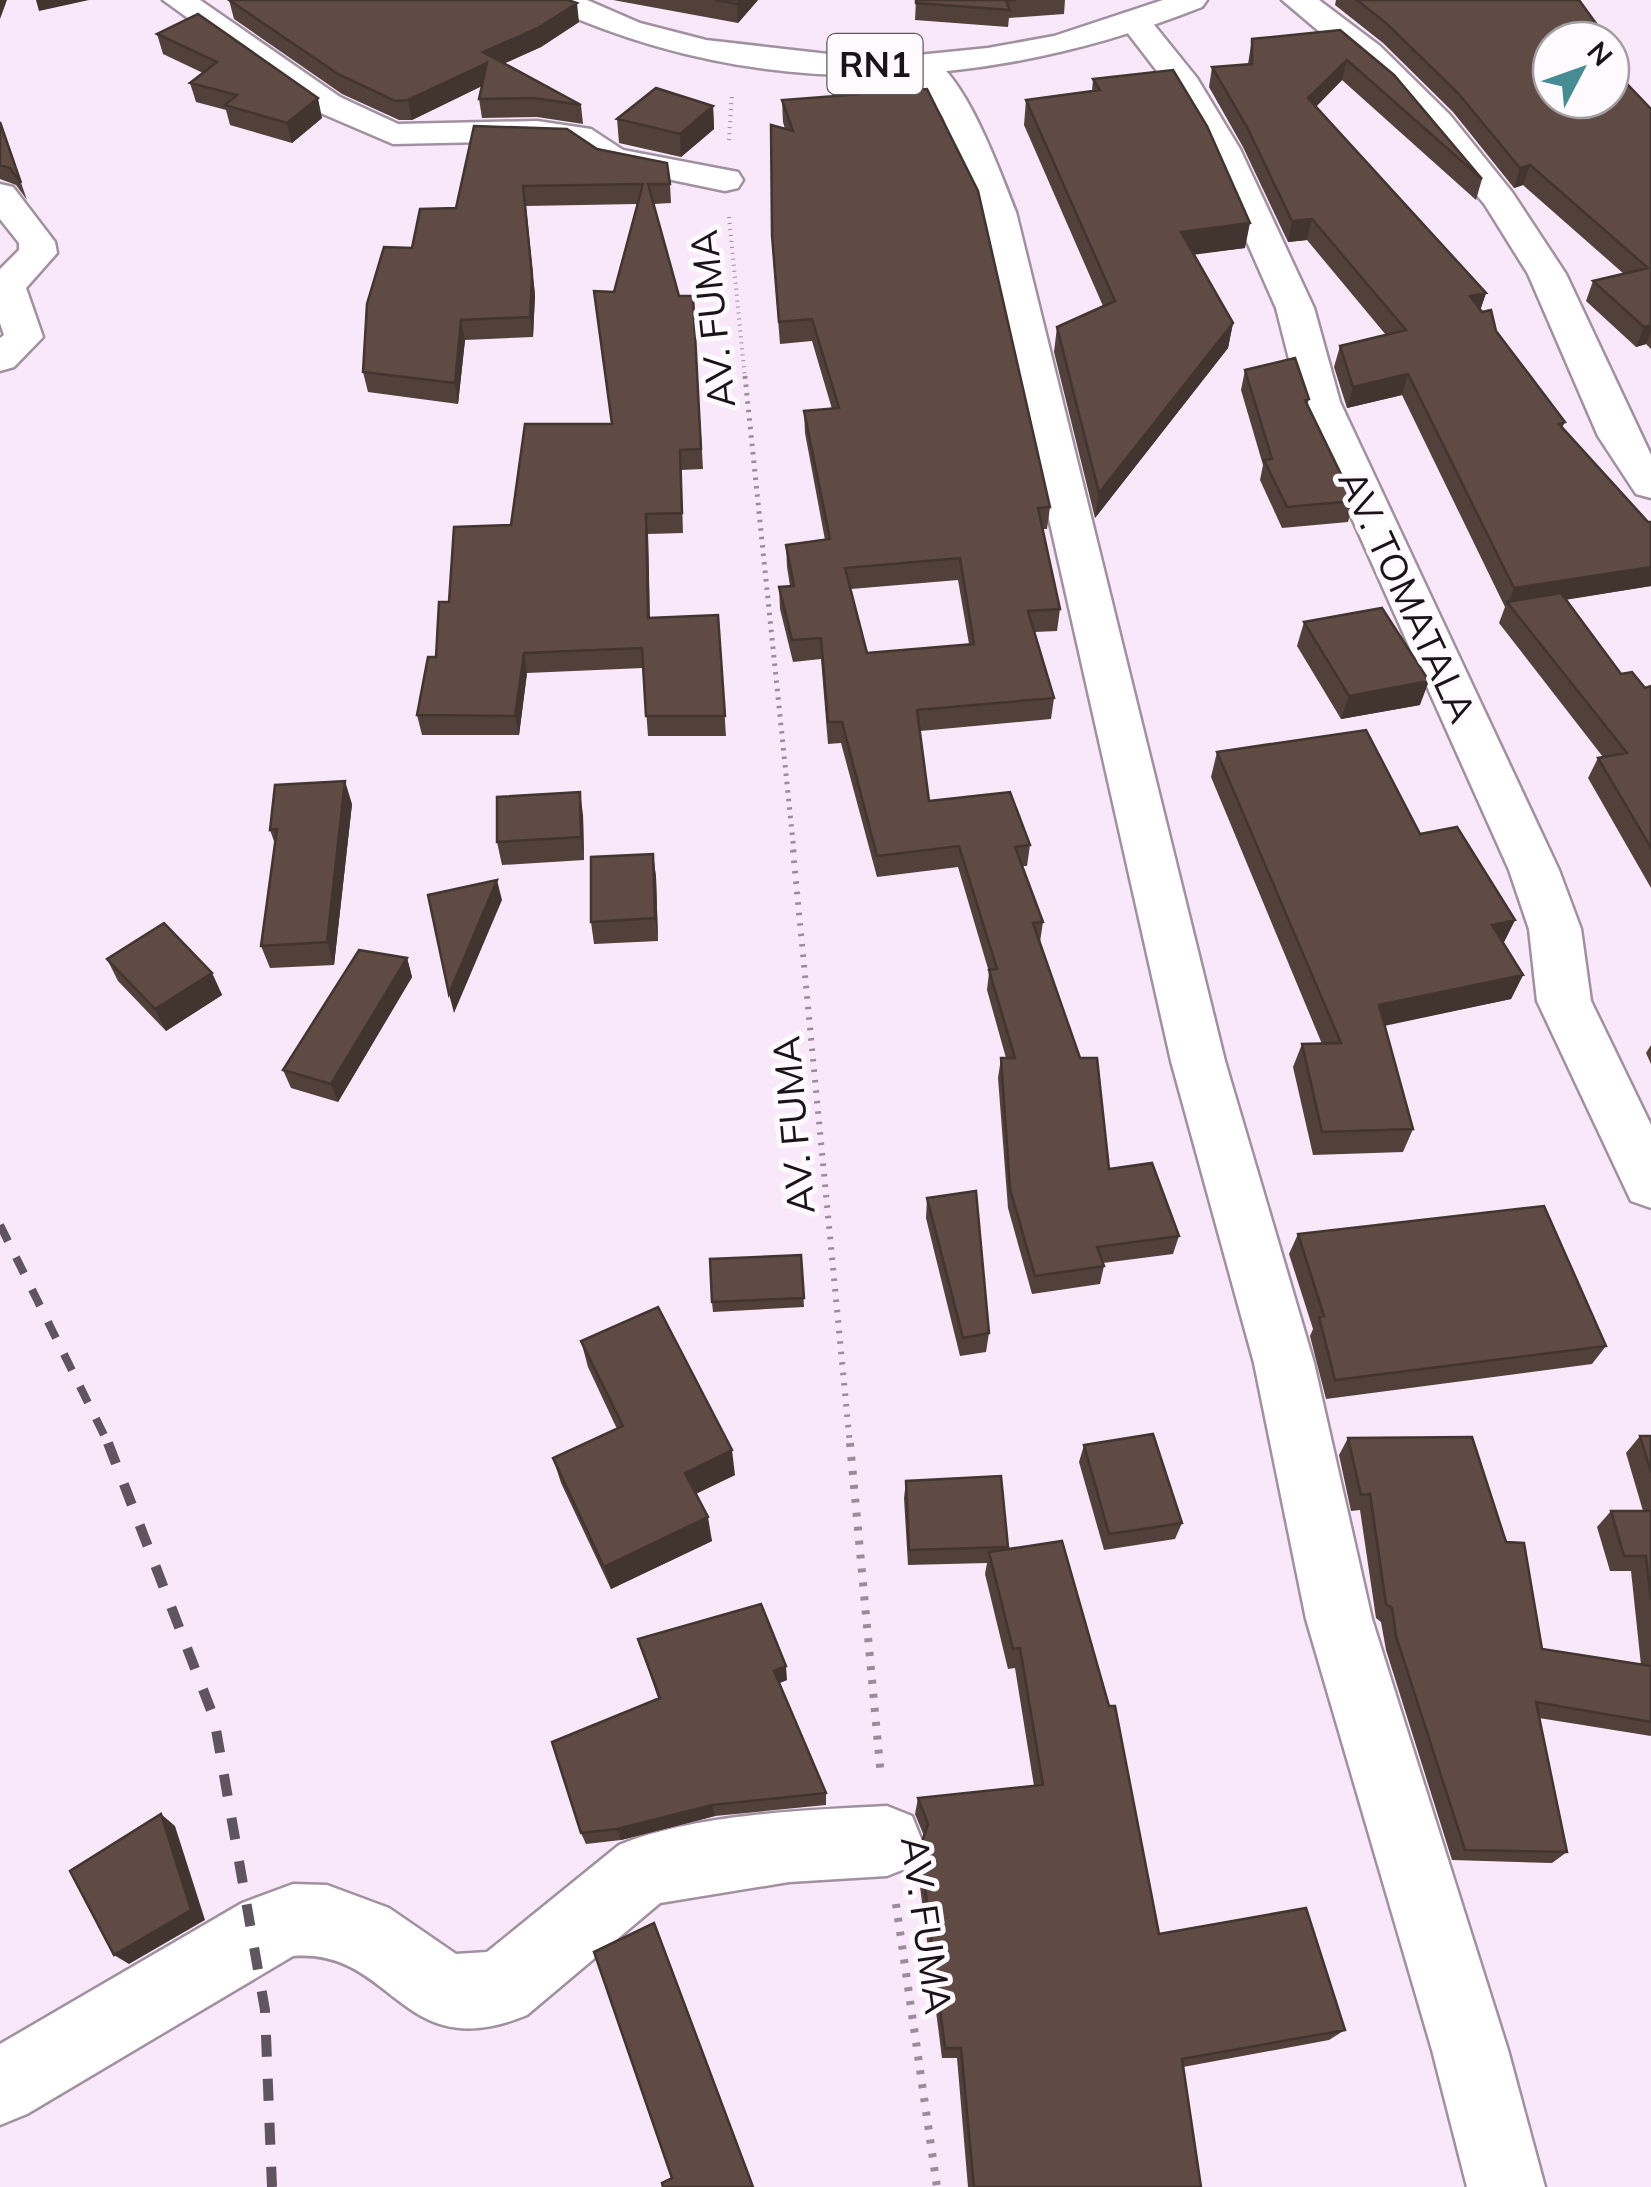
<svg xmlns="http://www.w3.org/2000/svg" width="1651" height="2187" font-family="Mulish,sans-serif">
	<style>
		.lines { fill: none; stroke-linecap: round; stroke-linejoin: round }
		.minor-casing { stroke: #a191a0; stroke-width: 5 }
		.highway-casing { stroke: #a191a0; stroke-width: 5 }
		.path-far3 { stroke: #9a8d9a; stroke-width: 4; stroke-dasharray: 1 5; stroke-linecap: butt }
		.path-far2 { stroke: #9a8d9a; stroke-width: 5; stroke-dasharray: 2.5 6; stroke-linecap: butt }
		.path-far1 { stroke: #9a8d9a; stroke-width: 6; stroke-dasharray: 2.5 8; stroke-linecap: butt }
		.path { stroke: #9a8d9a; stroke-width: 8; stroke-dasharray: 4 10; stroke-linecap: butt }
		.minor { fill: #fff; fill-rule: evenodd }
		.highway { fill: #fff; fill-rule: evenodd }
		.rail-far1 { stroke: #5f555f; stroke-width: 8; stroke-dasharray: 18 18; stroke-linecap: butt }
		.rail { stroke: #5f555f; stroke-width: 10; stroke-dasharray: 22 22; stroke-linecap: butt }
		.wall { fill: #52403a; fill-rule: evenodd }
		.shaded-wall { fill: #42342f }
		.building { fill: #5f4b43; stroke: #42342f; stroke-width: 2.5; fill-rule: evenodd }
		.labels { text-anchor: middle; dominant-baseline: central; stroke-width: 10; stroke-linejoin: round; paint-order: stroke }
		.shield { fill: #fefafd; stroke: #5e595e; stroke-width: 2.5 }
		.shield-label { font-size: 35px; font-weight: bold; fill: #1a141a }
		.street-label { font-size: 38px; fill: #1a141a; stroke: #fefafd }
	</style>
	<rect width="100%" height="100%" fill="#f9e8f9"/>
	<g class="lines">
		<defs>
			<path id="minor" d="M163,0H200L340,97L398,124L537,121L591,129L623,150L738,172L743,180L738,188L725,191L600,165L571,145L537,141L393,144L316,111Z
				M1282,0H1319L1380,46L1450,115L1512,192L1566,274L1651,455V498L1636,494L1598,436L1528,274L1485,205L1392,93Z
				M1136,13L1147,16L1197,78L1240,149L1314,308L1340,402L1559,870L1581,929L1591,1001L1651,1125V1208L1631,1201L1537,1001L1529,929L1509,870L1300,402L1276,308L1206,149L1170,88L1120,23L1125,16Z
				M923,55C963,65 1001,175 1016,212L1225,1061L1314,1363L1372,1619L1508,2050L1545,2187H1467L1432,2050L1306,1619L1254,1363L1171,1061L980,212L943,117L906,65L911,58Z
				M0,184L13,187L55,242L57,253L26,288L43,337L14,367L0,371V338L4,335L0,323V269L19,250V243L0,219Z
				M887,1806L912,1816L922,1841L912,1866L887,1876L789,1882L660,1903L527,2015C400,2068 395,1948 293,1956L27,2114L0,2125V2044L242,1903L293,1884L327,1885L389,1908L456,1954L487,1952L619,1845C693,1814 807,1810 887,1806Z"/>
			<path id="highway" d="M545,0H587L640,23L706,40L846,56L918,55L988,48L1054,36L1163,0H1207L1202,7C988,92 763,104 550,7Z"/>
		</defs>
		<use href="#minor" class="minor-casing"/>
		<use href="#highway" class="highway-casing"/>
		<path class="path-far3" d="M729,140L732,93
			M729,217L745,379"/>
		<path class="path-far2" d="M745,376L794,852"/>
		<path class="path-far1" d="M793,850L850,1445"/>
		<path class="path" d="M850,1443L881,1777
			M896,1904L937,2187"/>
		<use href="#minor" class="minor"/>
		<use href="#highway" class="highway"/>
		<path class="rail-far1" d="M0,1225L109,1445"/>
		<path class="rail" d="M108,1443L214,1718L265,2010L272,2187"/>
	</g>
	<path class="wall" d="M229,0L579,22L541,47L504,63L581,105L583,124L537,117L482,118L479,99L482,86L412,120H399L342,94L234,19Z
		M613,0H758L738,23Z
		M916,0H1065L1064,14L1009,18L1008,27L915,20Z
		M1336,0H1579L1627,67L1623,79L1651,109V349L1646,344L1636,347L1586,301L1593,281L1624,274L1523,185L1514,188L1453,112L1383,43L1335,5Z
		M198,14L322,118L292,143L230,125L226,110L196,102L190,83L203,73L163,54L157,34Z
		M1340,30L1482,179L1476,200L1342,80L1316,107L1486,293L1480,310L1565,422L1562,428L1648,522H1651V586L1565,600L1621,674L1645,688L1651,686V888L1588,778L1598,758L1603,757L1499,623L1505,607L1402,395L1347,408L1334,367L1340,346L1386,335L1307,240L1288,242L1243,147L1209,87L1212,67L1248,64L1252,39Z
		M1093,79L1245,248L1194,254L1233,323L1228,348L1095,518L1054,352L1057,327L1103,306L1024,125L1026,100L1092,91Z
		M782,100L1050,507L1047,529H1042L1060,609L1057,631L1035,632L1054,698L1051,719L920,731L929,801L1030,845L1027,866H1023L1043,922L1040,942L1109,1169L1179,1236L1173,1254L1103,1263L1104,1266L1100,1284L1032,1294L1008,1208L998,1078L1001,1058H1006L987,990L989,972L958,867L877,877L841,743L828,744L821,659L793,662L780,609L779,587L790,586L787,567L786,545L825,540L805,433L804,411L832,409L812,341L780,344L773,257L771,125L785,129L783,122ZM958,580L969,644L867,653L851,589Z
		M713,106L714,129L681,157L619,143L617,119Z
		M0,122L27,200L16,185L0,179Z
		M597,149L670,184L671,203L654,204L679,296H693L703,469L681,470L683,533L648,534L650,618L718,615L726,736H648L643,668L527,673L519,735H422L417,715L436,657L449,602L511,525L611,424L614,292L637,204L526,206L535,295L533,337L465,340L458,404L368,392L363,372L412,248L456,208Z
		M1245,370L1309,399L1307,405L1354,501L1348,522L1282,528L1260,480L1263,465L1241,390Z
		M1304,622L1420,705L1341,719L1297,646Z
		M1217,752L1420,834L1515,920L1503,944L1523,975L1511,999L1385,1025L1413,1129L1403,1152L1313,1155L1293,1067L1302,1044H1322L1211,777Z
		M352,804L334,965L270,968L261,946L275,844L270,830Z
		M583,815L584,860L502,865L497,842Z
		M653,854L656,877L658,941L594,944L591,922Z
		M407,958L412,977L338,1102L291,1088L283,1070Z
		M107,959L212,973L222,995L166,1031L118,981Z
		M1651,1045V1064L1646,1053Z
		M927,1198L989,1333L986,1352L960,1356L926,1218Z
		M1298,1234L1606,1346L1592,1364L1326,1399L1310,1336L1313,1329L1289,1254Z
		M801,1255L804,1307L713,1312L712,1302Z
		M581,1341L735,1475L696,1494L712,1541L611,1589L561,1483L553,1458L617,1429L588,1367Z
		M1640,1436H1651V1736L1539,1718L1567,1852L1552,1863L1452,1860L1386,1650L1381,1622L1376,1618L1360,1510L1351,1511L1339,1455L1348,1438L1542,1649L1641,1665L1631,1571H1610L1597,1527L1611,1511H1643L1626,1453Z
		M1084,1445L1182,1523L1175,1539L1104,1550L1079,1462Z
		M906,1481L1008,1547L1007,1549L1159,1934L1345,2030L1329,2040L1183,2067L1201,2187H968L957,2058H942L917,1863L924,1836L915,1814L918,1798L1034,1786L1015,1668L1008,1669L985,1574L987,1563L908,1565L904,1498Z
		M638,1639L787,1680L779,1683L826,1793V1805L715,1816L621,1840L586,1844L581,1833L658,1698Z"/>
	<path class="shaded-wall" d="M0,0H7L0,19Z
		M36,0H89L39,11Z
		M741,0H758L738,23L737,4Z
		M577,3L579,22L541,47L488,71L490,82L412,120L408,100L483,52Z
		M1347,60L1342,80L1303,119L1308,98Z
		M318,98L322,118L292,143L287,123Z
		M713,106L714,129L681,157L680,134Z
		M1530,165L1523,185L1514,188L1520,168Z
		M523,186L535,295L533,337L530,317Z
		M1312,219L1307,240L1288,242L1292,221Z
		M1250,223L1245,248L1177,257L1181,232Z
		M1486,293L1479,314L1470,296Z
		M461,320L465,340L458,404L455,383Z
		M1233,323L1228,348L1095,518L1099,493Z
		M1651,325V332L1646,344L1636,347L1644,327Z
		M1408,374L1402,395L1347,408L1353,387Z
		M646,514L648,534L650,638L648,618Z
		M1651,567V586L1512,608L1508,604L1514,588Z
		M524,653L527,673L519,735L515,716Z
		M1429,681L1420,705L1341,719L1349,696Z
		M345,781L352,804L334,965L327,942Z
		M580,792L583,815L584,860L581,837Z
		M653,854L656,877L658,941L655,918Z
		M497,880L502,900L454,1013L449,994Z
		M1515,920L1503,944L1492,925Z
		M407,958L412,977L338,1102L331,1084Z
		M212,973L222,995L166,1031L155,1009Z
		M1523,975L1511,999L1370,1029L1379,1005Z
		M732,1450L735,1475L688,1497L685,1473Z
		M708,1517L712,1541L611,1589L604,1567Z
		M786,1666L787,1680L775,1685L774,1671Z
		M712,1805L715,1816L621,1840L617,1829Z
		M161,1814L175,1826L205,1920L129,1964L114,1955Z"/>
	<path class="building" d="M229,0H568L577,3L538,28L483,52L581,105L534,98L479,99L487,63L408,100L395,101L338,74Z
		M715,0H741L737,4Z
		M916,0H1016L1006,1L1010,10L916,3Z
		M1357,0H1579L1608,40H1551V100H1611V45L1627,67L1612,68L1651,109V325L1644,327L1593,281L1648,268L1530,165L1520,168L1458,93L1387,24Z
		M198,14L318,98L287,123L225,105L237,95L190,83L217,62L157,34Z
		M1340,30L1394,75L1482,179L1347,60L1308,98L1486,293L1470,296L1482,312L1491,310L1496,331L1565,422L1559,424L1648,522H1651V567L1514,588L1408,374L1353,387L1340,346L1406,330L1312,219L1292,221L1247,127L1212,67L1252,64V39Z
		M1173,70L1207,126L1250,223L1181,232L1233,323L1099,493L1057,327L1115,301L1026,100L1100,90L1093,79Z
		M656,88L713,106L680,134L617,119Z
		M927,89L978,191L1050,507L1038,508L1060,609L1028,611L1054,698L917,710L929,801L1010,792L1030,845L1015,847L1043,922L1033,923L1080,1058H1097L1109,1169L1152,1163L1179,1236L1097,1247L1104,1266L1035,1276L1010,1189L1001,1058H1015L989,970L997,969L959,846L877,856L842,722H828L821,638L792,640L779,587L794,586L786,545L830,539L804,411L839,408L812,319L779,322L772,235L771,125L793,131L782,100ZM960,558L974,644L867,653L845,568Z
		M0,122L21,183L10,168L0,165Z
		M474,126L567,129L597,149L667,163L670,184H648L679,296H693L701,449L680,450L682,513L646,514L648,618L718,615L725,716H646L642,648L524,653L515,716L417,715L428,657H436L439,602H449L454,527L511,525L525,424H612L594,291L614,292L643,184L523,186L532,275L530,317L461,320L455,383L363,372L367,304L384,247L412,248L420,209L456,208Z
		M1295,358L1309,399L1305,400L1354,501L1287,507L1264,460L1272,459L1245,370Z
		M1561,593L1621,674L1632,672L1645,688L1651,686V848L1598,758L1627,753L1507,602Z
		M1382,608L1429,681L1349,696L1304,622Z
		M1366,730L1420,834L1457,827L1515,920L1492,925L1523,975L1379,1005L1413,1129L1322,1132L1302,1044L1341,1043L1217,752Z
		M345,781L327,942L261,946L277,829L270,830L275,785Z
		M580,792L581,837L497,842V797Z
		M653,854L655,918L591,922V857Z
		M497,880L449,994L428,895Z
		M164,923L212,973L155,1009L107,959Z
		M359,950L407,958L331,1084L283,1070Z
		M976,1191L989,1333L963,1338L927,1198Z
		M1544,1206L1606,1346L1335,1380L1319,1317L1324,1316L1298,1234Z
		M801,1255L804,1298L712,1302L710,1259Z
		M658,1307L732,1450L685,1473L708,1517L604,1567L553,1458L623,1426L581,1341Z
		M1153,1434L1182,1523L1109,1534L1084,1445Z
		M1640,1436H1651V1472Z
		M1472,1437L1506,1542L1524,1543L1542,1649L1651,1666V1722L1536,1702L1567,1852L1465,1850L1396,1636L1392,1608L1386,1604L1370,1494L1361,1495L1348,1438Z
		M1001,1476L1008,1547L909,1550L906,1481Z
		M1611,1511H1651V1600L1646,1556H1624Z
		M1062,1541L1109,1706H1115L1159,1934L1306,1908L1345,2030L1182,2059L1201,2187H974L961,2048H945L920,1848L928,1824L918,1798L1043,1785L1020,1648L1013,1649L989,1552Z
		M761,1604L786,1666L774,1671L826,1793L712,1805L617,1829L581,1833L552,1742L660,1698L638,1639Z
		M161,1814L191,1910L114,1955L70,1871Z
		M654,1923L753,2187H663L662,2183L672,2178L594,1952Z"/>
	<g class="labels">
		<rect class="shield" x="827.5" y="34" width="95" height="60" rx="8"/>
		<g class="shield-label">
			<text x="875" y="64">RN1</text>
		</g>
		<g class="street-label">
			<text transform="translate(712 319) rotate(-96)">AV. FUMA</text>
			<text transform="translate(1408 596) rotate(65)">AV. TOMATALA</text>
			<text transform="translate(793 1125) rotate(-95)">AV. FUMA</text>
			<text transform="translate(927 1925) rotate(82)">AV. FUMA</text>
		</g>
	</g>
	<g transform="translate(1581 70) rotate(49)"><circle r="48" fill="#fefafd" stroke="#a39ea2" stroke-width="2.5"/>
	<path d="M0-8L18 38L0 25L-18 38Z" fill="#458d93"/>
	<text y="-15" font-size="28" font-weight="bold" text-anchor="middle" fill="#1a141a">N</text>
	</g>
</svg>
